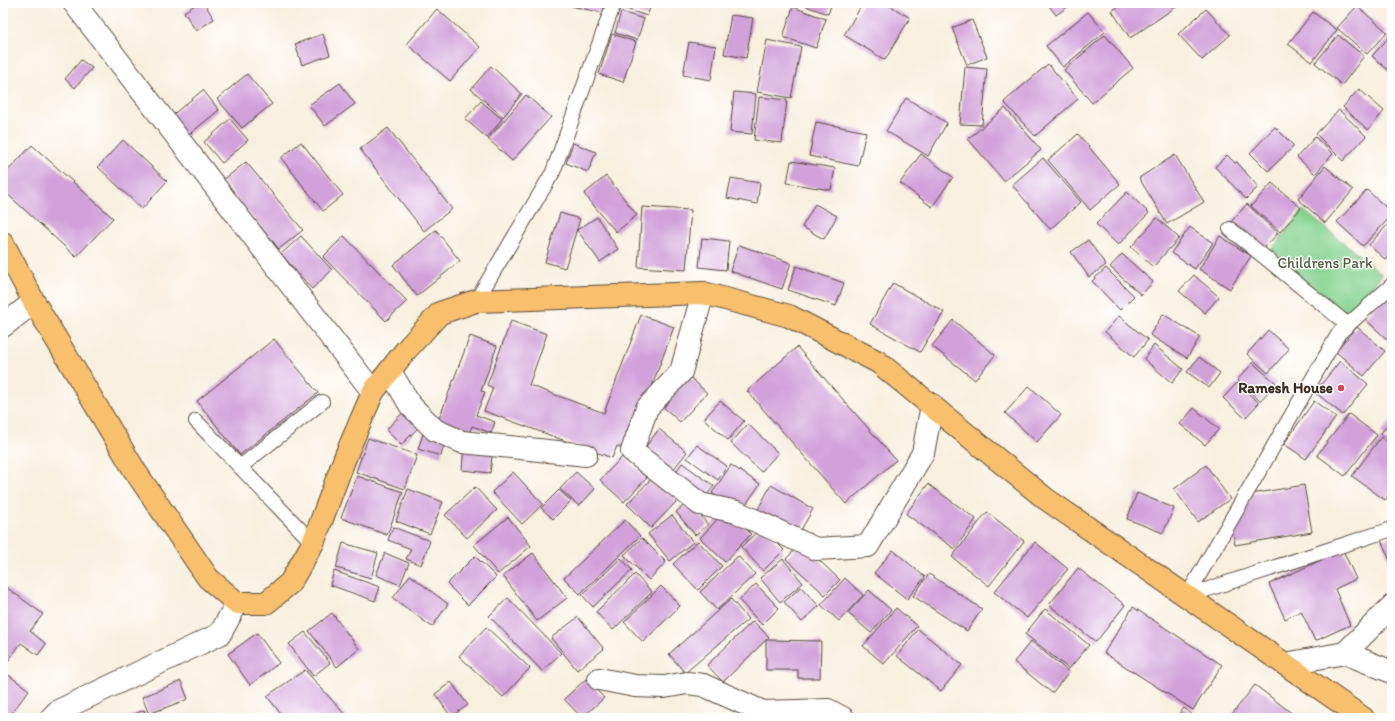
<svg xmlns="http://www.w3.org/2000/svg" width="1395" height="721" font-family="Itim,sans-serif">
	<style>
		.green { fill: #87d492; stroke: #617f58 }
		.building { fill: #d1a2da }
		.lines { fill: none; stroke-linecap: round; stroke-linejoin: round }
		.service-casing { stroke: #57483b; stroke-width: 16 }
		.minor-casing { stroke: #57483b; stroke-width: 24 }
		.trunk-casing { stroke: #57483b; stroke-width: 24 }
		.service { stroke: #fff; stroke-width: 14 }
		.minor { stroke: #fff; stroke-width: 22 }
		.trunk { stroke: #f8bf6c; stroke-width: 22 }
		.poi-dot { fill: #d1495b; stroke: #fff; stroke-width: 1.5 }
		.labels { text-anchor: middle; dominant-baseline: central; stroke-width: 3; stroke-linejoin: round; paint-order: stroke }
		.park-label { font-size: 15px; fill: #525d41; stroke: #fff }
		.poi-label { font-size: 15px; font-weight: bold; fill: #3b2a1e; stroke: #fff; text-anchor: end }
	</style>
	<rect width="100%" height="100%" fill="#fff"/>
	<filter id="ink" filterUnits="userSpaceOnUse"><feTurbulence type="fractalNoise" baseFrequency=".025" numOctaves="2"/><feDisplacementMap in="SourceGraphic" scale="8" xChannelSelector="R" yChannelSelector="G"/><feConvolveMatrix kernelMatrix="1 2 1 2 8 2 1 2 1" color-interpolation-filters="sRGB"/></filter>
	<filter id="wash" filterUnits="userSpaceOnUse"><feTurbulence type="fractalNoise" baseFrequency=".012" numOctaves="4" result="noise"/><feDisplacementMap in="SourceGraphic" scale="16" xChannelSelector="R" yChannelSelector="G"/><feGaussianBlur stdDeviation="0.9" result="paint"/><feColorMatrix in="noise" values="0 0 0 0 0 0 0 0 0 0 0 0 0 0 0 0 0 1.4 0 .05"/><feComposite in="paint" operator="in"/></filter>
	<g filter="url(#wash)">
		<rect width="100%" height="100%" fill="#f8efde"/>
		<path class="green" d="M1303,210L1382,274L1348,316L1269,253Z"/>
		<g id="blocks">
			<path class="building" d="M198,3H204L214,19L196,31L184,12Z
				M572,3H605L603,13L571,6Z
				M621,3H652L647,16L620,7Z
				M797,3H832L828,14Z
				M863,3H886L910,18L885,60L844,35Z
				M1047,3H1073L1056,15Z
				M1123,3H1177L1179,5L1130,38L1112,11Z
				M1357,6L1387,32L1367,54L1337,28Z
				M793,7L826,19L816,48L783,37Z
				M437,9L480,47L450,81L407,44Z
				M1206,9L1230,35L1202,60L1178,34Z
				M621,12L644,19L637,40L615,33Z
				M1088,12L1105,32L1063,67L1046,46Z
				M1313,12L1337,30L1312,62L1288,44Z
				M731,15L753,18L746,58L724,54Z
				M972,20L987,57L967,65L952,28Z
				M323,34L330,55L302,65L295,44Z
				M612,34L636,42L623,82L599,74Z
				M1392,34V74L1372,56Z
				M1105,35L1133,68L1092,103L1064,70Z
				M1338,35L1364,56L1342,85L1315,63Z
				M767,40L801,47L791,98L757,92Z
				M689,42L716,46L711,80L683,75Z
				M81,60L92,68L75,88L65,79Z
				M1048,64L1078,99L1035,136L1004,102Z
				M491,66L522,94L503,117L471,89Z
				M965,67L987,69L982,125L960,124Z
				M247,74L272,104L242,128L217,99Z
				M340,83L355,104L325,126L309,105Z
				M1359,89L1384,111L1368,130L1343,107Z
				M203,90L219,110L186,137L170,117Z
				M734,92L756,94L752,134L730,132Z
				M526,95L551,117L512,161L488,139Z
				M759,97L787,100L782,143L754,140Z
				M906,98L947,123L928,156L886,131Z
				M481,101L502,119L487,138L465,119Z
				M1005,108L1041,150L1004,181L968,139Z
				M1339,110L1366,136L1343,161L1316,134Z
				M230,119L248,140L222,163L204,142Z
				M816,122L866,132L858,166L809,156Z
				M1275,127L1294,146L1268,171L1250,153Z
				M388,128L452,209L424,231L360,149Z
				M1078,134L1120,184L1090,210L1048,160Z
				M1315,137L1333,154L1315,174L1297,157Z
				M123,140L167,181L142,209L98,167Z
				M301,142L343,195L323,211L281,158Z
				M573,143L596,152L588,172L566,163Z
				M32,145L113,218L76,257L3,190V176Z
				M921,154L953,177L932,207L900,183Z
				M1175,155L1204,202L1167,224L1139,178Z
				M1227,155L1235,163L1237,162L1258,187L1246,199L1215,167Z
				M1043,158L1081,202L1050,229L1012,185Z
				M791,161L835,168L831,190L787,183Z
				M246,162L303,230L279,249L222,181Z
				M1325,166L1353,190L1325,223L1298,199Z
				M606,176L637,215L616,232L584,194Z
				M731,178L760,183L757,204L727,198Z
				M1272,183L1301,208L1280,232L1251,206Z
				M1367,190L1392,213V215L1363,246L1337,222Z
				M1127,192L1149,213L1118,245L1096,224Z
				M815,204L837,216L824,239L802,227Z
				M1247,204L1278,233L1261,252L1229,224Z
				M642,207L691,210L686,270L638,267Z
				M560,213L580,219L565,268L545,262Z
				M597,217L618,249L600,262L577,230Z
				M1157,218L1179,238L1153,267L1131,247Z
				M1390,222L1392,224V253L1386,260L1369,245Z
				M1190,227L1213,243L1195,269L1171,253Z
				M436,230L460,261L417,296L393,265Z
				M301,236L332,270L312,289L281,254Z
				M344,236L407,301L386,321L323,257Z
				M1220,236L1251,256L1230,289L1199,269Z
				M702,238L729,241L726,270L699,267Z
				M1088,240L1106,265L1089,277L1071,252Z
				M739,245L791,263L782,289L730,271Z
				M1122,254L1153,282L1141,295L1110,267Z
				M796,266L844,283L836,306L788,290Z
				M1106,268L1134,296L1120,310L1092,281Z
				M1194,275L1219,297L1205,313L1179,291Z
				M893,283L944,312L920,352L870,324Z
				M1390,291L1392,293V344L1365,319Z
				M1163,314L1200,337L1187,358L1150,335Z
				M641,315L674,327L628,450L617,446L612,458L484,411L493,388L487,385L511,321L547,334L529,385L604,413Z
				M1119,316L1148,340L1134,357L1105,332Z
				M953,320L995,355L975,380L932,346Z
				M1357,327L1385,351L1364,376L1335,351Z
				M1268,330L1289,349L1268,373L1247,354Z
				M470,336L497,346L481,391L485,392L476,415L495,422L491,433L472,426L468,436L437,424Z
				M274,339L318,393L240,455L197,401Z
				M1154,345L1183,369L1172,383L1144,359Z
				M797,347L896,460L846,504L747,391Z
				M1199,357L1220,373L1209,388L1187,372Z
				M1340,361L1368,384L1343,415L1315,392Z
				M1253,363L1276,383L1260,401L1237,380Z
				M686,373L707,393L680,422L659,403Z
				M1237,383L1259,403L1245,418L1223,398Z
				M1029,386L1061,415L1037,442L1005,413Z
				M720,401L744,421L728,440L704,419Z
				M1314,401L1336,417L1306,459L1284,444Z
				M407,408L423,423L401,445L386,430Z
				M1194,408L1219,429L1205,445L1180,424Z
				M1349,414L1377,435L1345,476L1317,455Z
				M1392,419V442L1381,433Z
				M748,424L778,453L761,472L731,443Z
				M659,429L687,452L669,475L641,453Z
				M423,434L445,440L441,456L418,449Z
				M1381,437L1392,445V490L1385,500L1352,476Z
				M368,438L417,455L405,489L356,472Z
				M464,445L493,449L490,473L462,470Z
				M697,445L727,466L718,480L687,458Z
				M623,456L647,478L624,502L600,480Z
				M682,463L714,486L701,502L670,480Z
				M731,465L760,484L740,513L712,493Z
				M1206,465L1230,499L1198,522L1174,489Z
				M513,472L543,504L522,524L492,492Z
				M576,472L595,489L579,506L560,489Z
				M357,476L403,492L387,535L341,518Z
				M652,478L677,501L651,528L627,504Z
				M928,484L976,519L955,549L906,514Z
				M771,485L813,509L798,535L757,511Z
				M1304,485L1312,532L1235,545L1231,522L1246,495Z
				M475,487L497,510L467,538L445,515Z
				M408,489L443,502L430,534L396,521Z
				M559,490L571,501L553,519L541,508Z
				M1137,493L1174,508L1163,533L1127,519Z
				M689,501L708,525L695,535L676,512Z
				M726,510L751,534L725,562L700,538Z
				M987,512L1024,541L989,586L952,557Z
				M672,515L693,542L670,561L648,534Z
				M508,517L531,546L498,574L474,545Z
				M625,520L640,536L580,594L564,578Z
				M393,527L430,541L421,565L406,559L411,549L388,540Z
				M762,527L784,550L763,571L741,547Z
				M1392,536V565L1381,540Z
				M642,538L666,562L649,580L624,555Z
				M698,541L722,566L698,590L673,564Z
				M1035,542L1068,569L1027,618L994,592Z
				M343,543L378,553L371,578L336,568Z
				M801,543L840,580L825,595L786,559Z
				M893,550L925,577L907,599L874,573Z
				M1343,550L1356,579L1335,589L1350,625L1315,641L1301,611L1285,619L1269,584Z
				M385,553L409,563L400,585L376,575Z
				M533,553L567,598L537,621L503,576Z
				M475,556L496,577L468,605L447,584Z
				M738,556L755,574L717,610L700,592Z
				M621,558L632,570L593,607L582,595Z
				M783,559L803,583L780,602L760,578Z
				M1078,568L1125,605L1096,642L1049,605Z
				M334,571L380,587L375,601L330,585Z
				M635,574L652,592L613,630L596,612Z
				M929,574L982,609L967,631L913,596Z
				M410,575L448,604L432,627L393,598Z
				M845,578L863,595L839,621L821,605Z
				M756,584L779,608L762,625L739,600Z
				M3,585L43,614L30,631L46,644L38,655L21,643L6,664L3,662Z
				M661,586L680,606L643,642L624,622Z
				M801,587L819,606L802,622L784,602Z
				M869,590L891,610L871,633L848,613Z
				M508,598L561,653L542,671L489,616Z
				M731,599L748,619L685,673L669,654Z
				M1133,607L1222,665L1193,710L1104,653Z
				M896,608L917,626L884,664L863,646Z
				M1045,609L1089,645L1069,669L1025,634Z
				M332,613L359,649L337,667L309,631Z
				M578,617L604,649L577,670L551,638Z
				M753,621L769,637L723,682L707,665Z
				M486,627L530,668L503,697L459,656Z
				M918,629L962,665L941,691L897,656Z
				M305,632L330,663L313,676L289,644Z
				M257,633L279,663L250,685L228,654Z
				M766,640L821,641L820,678H798V670H766Z
				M1031,641L1069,672L1052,693L1014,662Z
				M305,670L348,718H284L267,696Z
				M3,671L29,690L8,718L3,717Z
				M586,679L604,698L582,718L564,699Z
				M181,681L188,699L149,714L142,697Z
				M451,682L468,705L451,717L435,694Z
				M1255,685L1298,718H1229Z
				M1184,708L1196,718H1176Z
				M144,710L147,718H125Z"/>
		</g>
	</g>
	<g filter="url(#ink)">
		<use href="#blocks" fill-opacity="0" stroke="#57483b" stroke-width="1"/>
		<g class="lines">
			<defs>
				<path id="service" d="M1230,229L1348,325
					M476,301L553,172L614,3
					M196,421L313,543
					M240,467L322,402
					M1187,596L1339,333L1392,285
					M1187,596L1392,529"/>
				<path id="minor" d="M74,3L373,392
					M703,293L681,372L647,408L632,451L700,504L737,512L816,549L868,546L923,453L932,405
					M3,326L34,302
					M390,371L410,405L435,430L462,442L586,455
					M1345,653L1392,606
					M1285,664L1345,653L1392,672
					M599,679L635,686L664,687L687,683L703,685L763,712
					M51,718L58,711L220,634L237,603
					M759,718L763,712L828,710L843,718"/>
				<path id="trunk" d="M3,243L34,302L135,471L208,578L237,603H266L290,583L313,543L346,455L373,392L406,350L440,313L476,301L703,293L789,316L878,362L1046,499L1363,718"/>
			</defs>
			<use href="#service" class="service-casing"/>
			<use href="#minor" class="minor-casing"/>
			<use href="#trunk" class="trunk-casing"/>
			<use href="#service" class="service"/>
			<use href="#minor" class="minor"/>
			<use href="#trunk" class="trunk"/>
		</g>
	</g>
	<circle class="poi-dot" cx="1341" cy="388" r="4"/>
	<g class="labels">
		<g class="park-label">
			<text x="1325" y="263">Childrens Park</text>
		</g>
		<g class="poi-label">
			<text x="1333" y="388">Ramesh House</text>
		</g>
	</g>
	<rect width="1395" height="721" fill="none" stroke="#fff" stroke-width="16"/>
</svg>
